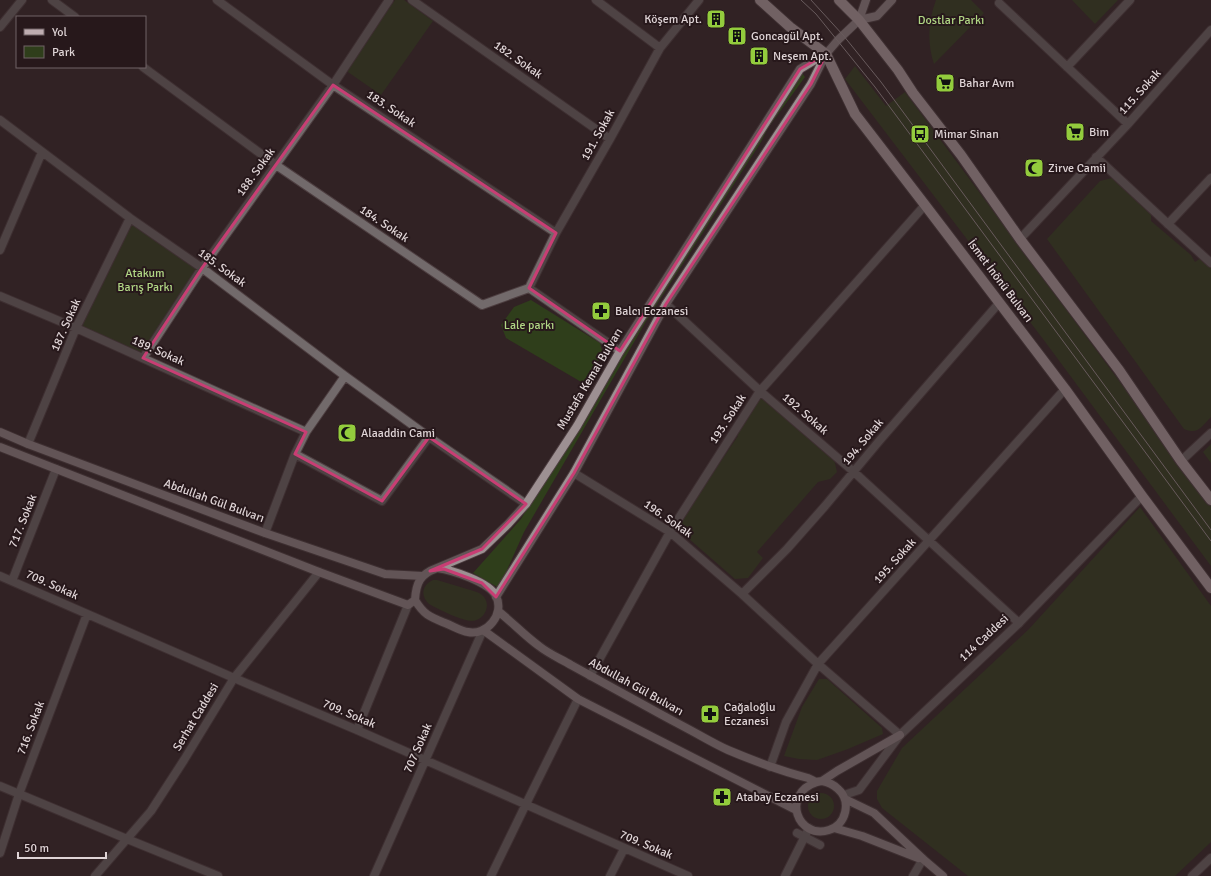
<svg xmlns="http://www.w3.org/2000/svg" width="1211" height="876" font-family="Signika,sans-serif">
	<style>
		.green { fill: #2f3e1b }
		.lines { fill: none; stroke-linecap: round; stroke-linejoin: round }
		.pedestrian-casing { stroke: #4d3e40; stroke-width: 10 }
		.minor-casing { stroke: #4d3e40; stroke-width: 10 }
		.tertiary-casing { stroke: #4d3e40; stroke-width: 10 }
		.secondary-casing { stroke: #4d3e40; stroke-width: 10 }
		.primary-casing { stroke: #4d3e40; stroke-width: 12 }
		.pedestrian { stroke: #726a6b; stroke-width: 8 }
		.minor { stroke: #726a6b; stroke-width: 8 }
		.tertiary { stroke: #726a6b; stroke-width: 8 }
		.secondary { stroke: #9d9092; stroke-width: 8 }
		.primary { stroke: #beadb0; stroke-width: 10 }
		.tram { stroke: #aa9ea0; stroke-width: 1 }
		.marked { fill: none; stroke: #c83e74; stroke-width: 3; stroke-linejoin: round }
		.labels { text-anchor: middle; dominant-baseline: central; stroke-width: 4; stroke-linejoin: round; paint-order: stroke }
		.poi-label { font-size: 12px; fill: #dfd4d6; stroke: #27181b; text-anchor: start }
		.park-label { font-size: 12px; fill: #b0d684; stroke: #27181b }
		.street-label { font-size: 12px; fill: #dfd4d6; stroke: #27181b }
	</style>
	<rect width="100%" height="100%" fill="#312224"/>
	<path class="green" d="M395,0H404L433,21L381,95L345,70Z
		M936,0H971L984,13L934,64C927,43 928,21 936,0Z
		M1072,0H1118L1095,24Z
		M855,66L886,106L905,92L1211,505V566L1046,343L845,79Z
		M802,73L805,77L768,128L761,142L648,318L524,532L499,588L473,573L521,519L644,314Z
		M1112,178L1151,215V221L1191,255L1195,262L1201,258L1211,268V417C1201,427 1198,435 1184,429L1047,239L1100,181Z
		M130,218L202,268L143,358L76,328Z
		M531,300L600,343L603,354L583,383L506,338L501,325L514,307Z
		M761,394L834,459L837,472L830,479L818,482L757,552L763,558L748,578L735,579L688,538L678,531L696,490L700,492L738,436L734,432Z
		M1211,444V463L1203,452Z
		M1140,507L1211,606V842L1175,876H968L882,808L877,799V791L902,748L1029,629Z
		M433,580H437C447,583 457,586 467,589C470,590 475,591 479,593C493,600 487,620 472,621C462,621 438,609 429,604C420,596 422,585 433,580Z
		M819,679H827L882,728L883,734L848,749L817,760L799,759L784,756L802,707Z
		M808 806a13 13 0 1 1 26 0a13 13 0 1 1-26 0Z"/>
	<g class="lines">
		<defs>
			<path id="pedestrian" d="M797,833L820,845"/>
			<path id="minor" d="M52,0L75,17
				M217,0L333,85L556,233
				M412,0L610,139
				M596,0L660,48
				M999,3L1128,124
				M0,27L22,0
				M143,67L276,165L482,305L529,288L620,351
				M1067,67L1130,0
				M0,120L130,218L202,268L345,376L429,437
				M1096,157L1168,224
				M1020,239L1128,124L1211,30
				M0,250L42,152
				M529,288L556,233L610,139L660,48L699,0
				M0,296L76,328L306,432
				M666,304L760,391L854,472L1019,623
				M143,358L202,268L333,85L389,0
				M28,444L76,328L130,218
				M295,454L382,501L429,437L526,504
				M574,473L670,532L742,594L818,664L900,735
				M265,533L295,454L306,432L345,376
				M0,576L234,678L357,730L688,876
				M12,581L56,469
				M742,594L787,549L825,506L880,440L999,303
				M590,676L670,532L760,391L925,205
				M357,730L408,605
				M770,767L786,722L818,664L1065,389
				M0,853L19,794L87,614
				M374,876L483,630
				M491,876L526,804L578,699
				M610,876L624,849
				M785,876L809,828
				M913,876L923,859"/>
			<path id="tertiary" d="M1211,178L1168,224L1211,263
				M1181,461L1211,433
				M0,786L127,839L218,876
				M844,795L859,790L900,735L1019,623L1142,496
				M95,876L151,811L184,760L234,678L319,572
				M1192,876L1211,858"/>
			<path id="secondary" d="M859,20L866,0
				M0,432L28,444L265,533L385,574L423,576
				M0,447L319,572L408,605L415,600
				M437,568C452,570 489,582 496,596C505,614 487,636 468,632C461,631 453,626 445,623C430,617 424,615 415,600C416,583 420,574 437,568Z
				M430,571L482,549L508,524L526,504L577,426L620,351L800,69L825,54
				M496,597L574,473L666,304L811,84L826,54L838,40L859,20L877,16L892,0
				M498,611C512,622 525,636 539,646C549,654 561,659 571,665C598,680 626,695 653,710C669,719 685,727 701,736C710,741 719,746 728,750C754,761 781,771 808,778C811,779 813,781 816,782C818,782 820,781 822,781C828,782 834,785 838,789C852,801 846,825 829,830C798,840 780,794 817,782
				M483,630L578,699L796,810
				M822,781L837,771L900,735
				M845,799L874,813L923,859L943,876
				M834,828L862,836L918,858"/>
			<path id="primary" d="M760,0L790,27L826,54L855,114L925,205L1065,389L1142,496L1211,588
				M839,0L859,20L898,70L913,93L961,155L1020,239L1119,370L1181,461L1211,500"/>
		</defs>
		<use href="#pedestrian" class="pedestrian-casing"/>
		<use href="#minor" class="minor-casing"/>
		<use href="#tertiary" class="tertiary-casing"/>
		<use href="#secondary" class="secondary-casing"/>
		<use href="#primary" class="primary-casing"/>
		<use href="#pedestrian" class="pedestrian"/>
		<use href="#minor" class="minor"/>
		<use href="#tertiary" class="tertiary"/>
		<use href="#secondary" class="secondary"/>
		<use href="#primary" class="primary"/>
		<path class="tram" d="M801,0L816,14L875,87L1211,541
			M811,0L843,35L881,82L1211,530"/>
	</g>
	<path d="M0 0H1211V876H0ZM826,54L811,84L666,304L574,473L496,597L482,583L444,569L430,571L482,549L526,504L429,437L382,501L295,454L306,432L143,358L202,268L333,85L556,233L529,288L620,351L800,69Z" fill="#312224" fill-opacity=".55" fill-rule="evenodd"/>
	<path class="marked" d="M826,54L811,84L666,304L574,473L496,597L482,583L444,569L430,571L482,549L526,504L429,437L382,501L295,454L306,432L143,358L202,268L333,85L556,233L529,288L620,351L800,69Z"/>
	<defs>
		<symbol id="building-square" viewBox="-11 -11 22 22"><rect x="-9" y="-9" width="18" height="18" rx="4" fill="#93cc3d" stroke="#27181b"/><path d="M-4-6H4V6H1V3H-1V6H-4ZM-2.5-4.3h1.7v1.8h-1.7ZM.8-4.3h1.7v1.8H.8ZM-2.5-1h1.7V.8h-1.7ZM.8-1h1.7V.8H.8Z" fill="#111"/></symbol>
		<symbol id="supermarket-square" viewBox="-11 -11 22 22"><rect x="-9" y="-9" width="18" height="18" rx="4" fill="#93cc3d" stroke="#27181b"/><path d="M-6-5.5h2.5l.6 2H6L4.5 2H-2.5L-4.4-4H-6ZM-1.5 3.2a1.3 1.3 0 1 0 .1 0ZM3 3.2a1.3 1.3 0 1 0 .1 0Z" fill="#111"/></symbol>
		<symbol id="bus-square" viewBox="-11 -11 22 22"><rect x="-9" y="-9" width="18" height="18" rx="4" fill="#93cc3d" stroke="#27181b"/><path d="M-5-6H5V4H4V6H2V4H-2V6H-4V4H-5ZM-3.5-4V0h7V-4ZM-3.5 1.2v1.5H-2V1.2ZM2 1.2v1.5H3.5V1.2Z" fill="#111"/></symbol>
		<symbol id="mosque-square" viewBox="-11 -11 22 22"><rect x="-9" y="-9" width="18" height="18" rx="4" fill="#93cc3d" stroke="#27181b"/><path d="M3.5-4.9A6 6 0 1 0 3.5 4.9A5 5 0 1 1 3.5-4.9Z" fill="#111"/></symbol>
		<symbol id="pharmacy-square" viewBox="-11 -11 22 22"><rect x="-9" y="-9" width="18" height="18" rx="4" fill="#93cc3d" stroke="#27181b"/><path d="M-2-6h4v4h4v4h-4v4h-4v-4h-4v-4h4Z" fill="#111"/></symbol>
	</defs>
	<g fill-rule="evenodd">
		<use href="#building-square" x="705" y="8" width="22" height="22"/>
		<use href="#building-square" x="726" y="25" width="22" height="22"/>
		<use href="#building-square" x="748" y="45" width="22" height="22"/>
		<use href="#supermarket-square" x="934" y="72" width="22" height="22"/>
		<use href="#supermarket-square" x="1064" y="121" width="22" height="22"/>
		<use href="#bus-square" x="909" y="123" width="22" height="22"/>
		<use href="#mosque-square" x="1023" y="157" width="22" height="22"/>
		<use href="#pharmacy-square" x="590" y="300" width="22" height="22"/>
		<use href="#mosque-square" x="336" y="422" width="22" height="22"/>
		<use href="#pharmacy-square" x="699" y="703" width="22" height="22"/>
		<use href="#pharmacy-square" x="711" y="786" width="22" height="22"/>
	</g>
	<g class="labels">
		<g class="poi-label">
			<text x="702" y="19" text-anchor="end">Köşem Apt.</text>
			<text x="751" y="36">Goncagül Apt.</text>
			<text x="773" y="56">Neşem Apt.</text>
			<text x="959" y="83">Bahar Avm</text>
			<text x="1089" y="132">Bim</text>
			<text x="934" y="134">Mimar Sinan</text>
			<text x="1048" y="168">Zirve Camii</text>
			<text x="615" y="311">Balcı Eczanesi</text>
			<text x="361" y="433">Alaaddin Cami</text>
			<text x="724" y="707">Cağaloğlu<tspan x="724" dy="14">Eczanesi</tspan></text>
			<text x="736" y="797">Atabay Eczanesi</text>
		</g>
		<g class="park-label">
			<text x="951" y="20">Dostlar Parkı</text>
			<text x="145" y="273">Atakum<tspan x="145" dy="14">Barış Parkı</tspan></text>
			<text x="529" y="325">Lale parkı</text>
		</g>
		<g class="street-label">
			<text transform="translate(518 60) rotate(35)">182. Sokak</text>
			<text transform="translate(1140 92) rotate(-48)">115. Sokak</text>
			<text transform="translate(391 109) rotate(34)">183. Sokak</text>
			<text transform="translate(598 135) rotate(-61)">191. Sokak</text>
			<text transform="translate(256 172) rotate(-54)">188. Sokak</text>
			<text transform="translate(384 224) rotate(34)">184. Sokak</text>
			<text transform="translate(222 268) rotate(36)">185. Sokak</text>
			<text transform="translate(1000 281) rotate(53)">İsmet İnönü Bulvarı</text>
			<text transform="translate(66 325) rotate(-66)">187. Sokak</text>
			<text transform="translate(158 351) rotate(24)">189. Sokak</text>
			<text transform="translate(590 379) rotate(-59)">Mustafa Kemal Bulvarı</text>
			<text transform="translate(805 414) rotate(41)">192. Sokak</text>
			<text transform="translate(728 419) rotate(-57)">193. Sokak</text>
			<text transform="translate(863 442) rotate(-50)">194. Sokak</text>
			<text transform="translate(214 501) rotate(20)">Abdullah Gül Bulvarı</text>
			<text transform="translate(668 519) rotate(35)">196. Sokak</text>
			<text transform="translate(23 521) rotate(-68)">717. Sokak</text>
			<text transform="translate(895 561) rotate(-48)">195. Sokak</text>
			<text transform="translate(52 585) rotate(24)">709. Sokak</text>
			<text transform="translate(984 638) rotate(-43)">114 Caddesi</text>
			<text transform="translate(636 687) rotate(29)">Abdullah Gül Bulvarı</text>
			<text transform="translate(349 714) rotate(23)">709. Sokak</text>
			<text transform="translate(196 717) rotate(-59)">Serhat Caddesi</text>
			<text transform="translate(31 728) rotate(-69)">716. Sokak</text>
			<text transform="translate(418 748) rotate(-66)">707 Sokak</text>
			<text transform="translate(646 845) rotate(23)">709. Sokak</text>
		</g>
	</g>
	<rect x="16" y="16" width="130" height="52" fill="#27181b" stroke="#716366"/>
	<rect x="24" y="29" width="20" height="6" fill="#beadb0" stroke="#716366"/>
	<text x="52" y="36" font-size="12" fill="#dfd4d6">Yol</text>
	<rect x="24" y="46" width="20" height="12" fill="#2f3e1b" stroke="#716366"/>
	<text x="52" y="56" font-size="12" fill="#dfd4d6">Park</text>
	<path d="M18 852v6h88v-6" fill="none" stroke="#dfd4d6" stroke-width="2"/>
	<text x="24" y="852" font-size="12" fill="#dfd4d6" stroke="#27181b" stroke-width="3" paint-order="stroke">50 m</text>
</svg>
